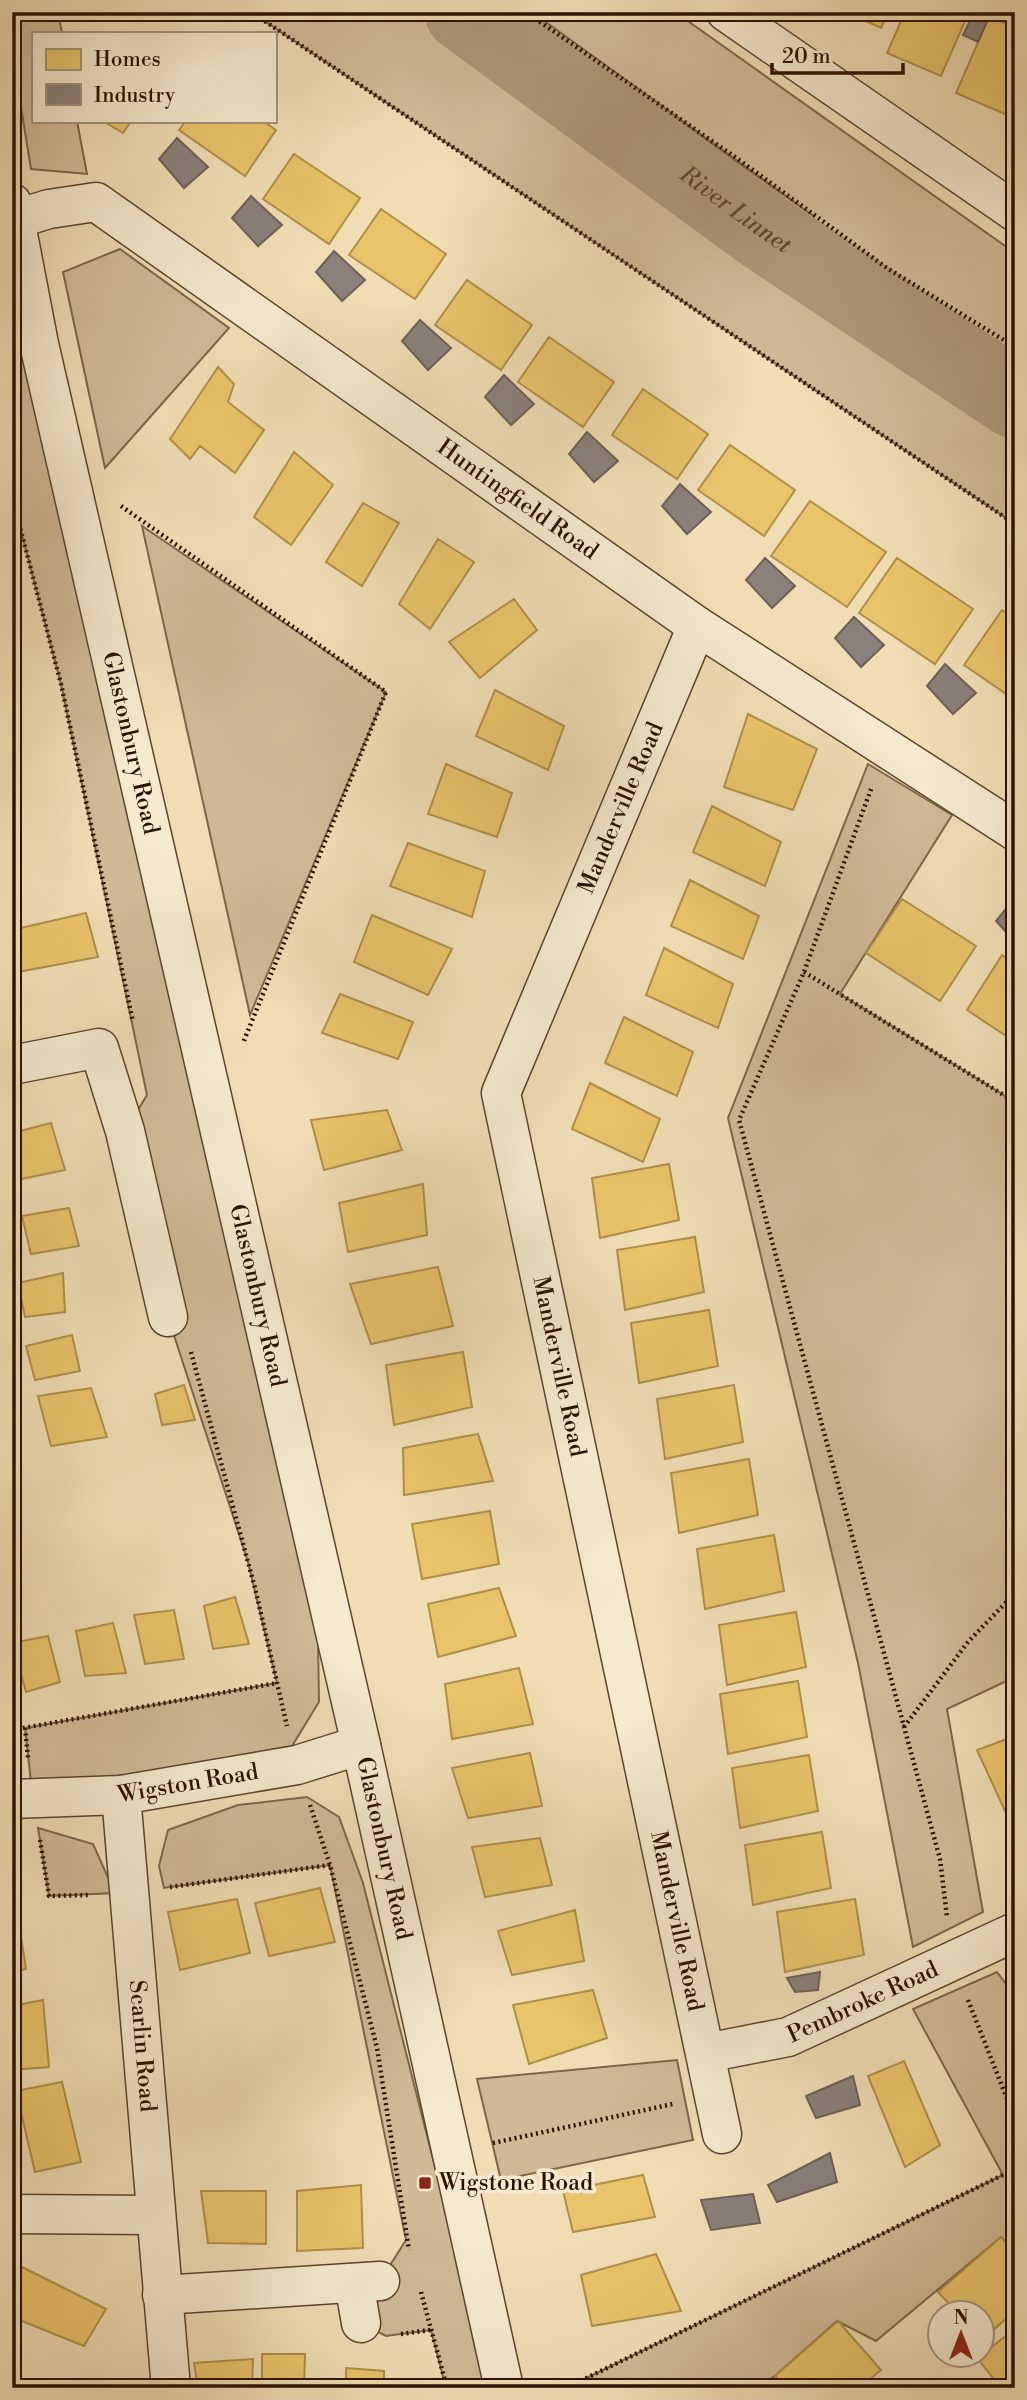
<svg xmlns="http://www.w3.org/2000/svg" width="1027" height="2400" font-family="'Libre Bodoni',serif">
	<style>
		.green { fill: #cfba95; stroke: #7d664a; stroke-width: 2 }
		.homes { fill: #e9c46a; stroke: #b08f4a; stroke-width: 2 }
		.industry { fill: #8a817c; stroke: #6e6057; stroke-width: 2 }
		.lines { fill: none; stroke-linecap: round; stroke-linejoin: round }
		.river { stroke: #ad9877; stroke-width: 79 }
		.minor-casing { stroke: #5c452d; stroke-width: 41 }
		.path { stroke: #2b1200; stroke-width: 4.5; stroke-dasharray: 2 3.5; stroke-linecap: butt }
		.minor { stroke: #f5e9ce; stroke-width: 38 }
		.poi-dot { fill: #8f2418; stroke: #f5e9ce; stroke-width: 2.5 }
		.labels { text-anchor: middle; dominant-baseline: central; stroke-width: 7; stroke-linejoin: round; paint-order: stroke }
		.street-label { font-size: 23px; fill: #2b1200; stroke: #f5e9ce }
		.poi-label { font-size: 23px; fill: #2b1200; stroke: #f5e9ce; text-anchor: start }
		.water-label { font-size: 24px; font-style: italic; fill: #5f4830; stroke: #f5e9ce }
	</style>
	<rect width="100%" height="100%" fill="#f0ddb4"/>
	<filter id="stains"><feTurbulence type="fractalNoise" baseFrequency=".00286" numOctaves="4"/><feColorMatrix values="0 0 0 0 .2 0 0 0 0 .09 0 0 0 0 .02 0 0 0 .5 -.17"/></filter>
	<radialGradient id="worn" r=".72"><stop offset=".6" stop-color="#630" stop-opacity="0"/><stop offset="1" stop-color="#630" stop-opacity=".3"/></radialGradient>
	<path class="green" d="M12,12H58L62,33H33V121H77L87,174L31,169L12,52Z
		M251,12H524L815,217L532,12H675L1015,253V524Z
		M12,216L318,1641L319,1702L292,1746L161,1770L33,1800L25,1728L277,1683L248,1562L168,1317L125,1131L147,1095L61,684L12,497Z
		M120,249L229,328L105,468L63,272Z
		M142,526L386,692L250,1015Z
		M868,764L952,815L840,994L1015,1102V1677L947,1709L983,1912L913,1947L858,1663L728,1118Z
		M307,1797L339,1817L363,1883L491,2388H446L431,2330L386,2336L361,2323L380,2281L406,2240L330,1865L164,1888L159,1866L168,1830L238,1805Z
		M38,1828L93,1844L115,1893L49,1896Z
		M997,1972L1015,1996V2252L1001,2237L876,2341L837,2321L775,2376L756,2388H566L1003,2175L913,2009Z
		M677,2060L693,2140L501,2180L477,2079Z"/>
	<path class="homes" d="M846,12H888L881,28Z
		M905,12H969L941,76L887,53Z
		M1015,12V97L1007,115L956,93L989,17L1009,25Z
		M103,121H131L123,133Z
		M186,121H263L276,130L245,176L179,130Z
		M294,154L360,198L329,244L263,199Z
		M381,209L446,254L415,299L349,255Z
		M467,280L532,325L501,370L435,325Z
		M549,337L614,382L583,427L518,382Z
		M218,367L234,384L228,402L264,430L235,473L200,446L190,459L170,439Z
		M643,389L708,434L677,479L612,435Z
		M730,445L795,490L764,536L698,490Z
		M294,452L333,485L291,545L254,517Z
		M810,501L886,552L847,607L771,556Z
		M363,503L399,523L362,586L326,562Z
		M438,539L474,562L430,629L399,604Z
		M897,558L973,609L935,664L859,613Z
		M514,599L537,630L480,678L449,642Z
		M1002,610L1015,618V700L964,665Z
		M495,690L564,726L548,770L476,736Z
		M748,714L817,749L793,810L724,787Z
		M446,764L512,793L497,837L428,814Z
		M712,806L781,842L765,886L693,852Z
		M408,843L485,871L472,917L390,886Z
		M690,880L759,916L743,959L671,926Z
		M902,899L976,946L940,1001L866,953Z
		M86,913L98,957L18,972L12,950V930Z
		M372,915L452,949L428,995L354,962Z
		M664,948L733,984L718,1028L646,995Z
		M1002,955L1015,963V1042L967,1010Z
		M340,994L413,1022L398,1059L322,1033Z
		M624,1017L693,1052L677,1096L605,1063Z
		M590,1083L660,1119L643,1162L572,1129Z
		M387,1110L402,1150L324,1170L311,1120Z
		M51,1123L65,1170L12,1181V1133Z
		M669,1164L679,1220L600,1238L592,1178Z
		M423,1184L427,1235L348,1252L339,1203Z
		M69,1208L79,1246L31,1254L22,1216Z
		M695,1237L704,1292L625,1310L617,1250Z
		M438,1267L453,1326L371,1344L350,1284Z
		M63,1273L65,1312L25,1317L18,1283Z
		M709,1310L718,1366L639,1383L631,1323Z
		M72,1335L80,1371L35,1380L26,1346Z
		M463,1352L472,1407L394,1425L386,1365Z
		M184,1385L195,1420L162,1425L155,1394Z
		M734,1385L743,1442L665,1459L657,1399Z
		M91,1388L107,1437L51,1446L38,1396Z
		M478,1434L493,1481L404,1495L403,1448Z
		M749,1459L758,1515L679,1533L671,1473Z
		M490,1511L499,1564L422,1579L412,1524Z
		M774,1535L784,1591L705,1609L697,1549Z
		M499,1588L516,1636L438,1657L428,1604Z
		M235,1597L249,1644L213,1649L204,1606Z
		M174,1610L184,1659L145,1664L134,1615Z
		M796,1612L806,1667L727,1685L719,1625Z
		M113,1623L126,1673L85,1676L76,1631Z
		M48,1636L60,1682L26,1692L12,1643Z
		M519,1668L533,1724L452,1739L445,1684Z
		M798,1681L807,1737L728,1754L720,1694Z
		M1015,1736V1807L1005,1811L977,1750Z
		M530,1753L542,1806L468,1818L452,1768Z
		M809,1755L818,1811L740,1828L732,1768Z
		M822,1832L831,1888L753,1905L745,1845Z
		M540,1838L552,1885L485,1897L472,1847Z
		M12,1878L26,1969L12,1972Z
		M320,1888L335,1942L269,1956L255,1903Z
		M237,1899L250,1953L180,1970L168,1912Z
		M855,1899L864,1955L785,1972L777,1912Z
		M575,1910L584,1961L512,1975L498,1931Z
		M593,1990L607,2038L529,2064L513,2005Z
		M43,2000L49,2067L12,2070V2006Z
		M904,2061L940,2145L905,2167L868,2076Z
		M62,2082L81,2162L35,2172L16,2091Z
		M643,2175L655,2217L573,2232L563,2191Z
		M361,2185L363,2248L297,2251V2191Z
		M201,2191H266V2244L208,2243Z
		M1001,2237L1015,2252V2311L983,2339L982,2312H957L938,2292Z
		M656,2254L681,2311L592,2326L581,2275Z
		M12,2262L106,2309L84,2346L12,2317Z
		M838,2321L881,2370L860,2388H786L775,2376Z
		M1015,2329V2388H1001L977,2358Z
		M262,2354H305L304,2388H262Z
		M253,2359L252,2388H198L194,2363Z
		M346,2368L384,2371V2388H346Z"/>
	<path class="industry" d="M974,12H998L995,19L989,17L978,42L963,35Z
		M177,138L208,167L184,188L159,159Z
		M251,196L282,225L258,246L232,218Z
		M334,251L365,280L342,301L316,272Z
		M420,320L451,348L428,370L402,341Z
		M504,375L534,404L511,425L485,397Z
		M587,432L618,461L594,482L569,454Z
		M680,484L711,512L687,534L662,506Z
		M765,558L795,586L772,608L746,580Z
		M854,617L884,645L861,667L835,638Z
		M945,664L976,693L953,714L927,686Z
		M1014,899L1015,900V942L996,921Z
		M820,1972L818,1990L795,1992L787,1978Z
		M853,2076L860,2105L816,2118L806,2096Z
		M830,2153L837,2182L777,2202L768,2185Z
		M753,2194L760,2223L711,2230L701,2200Z"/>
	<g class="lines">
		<path class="river" id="s1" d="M464,12L763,231L1015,399"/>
		<defs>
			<g id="minor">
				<path d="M726,12L1015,212"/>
				<path id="s2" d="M12,203L39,344L361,1745L504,2388"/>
				<path id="s3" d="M16,219L49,209L96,202L697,626L1015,831"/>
				<path id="s4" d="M697,626L501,1093L722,2134"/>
				<path d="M12,1065L99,1048L125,1131L168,1317"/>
				<path id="s5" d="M121,1795L171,2388"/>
				<path id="s6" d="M12,1799L121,1795L297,1765L361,1745"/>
				<path id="s7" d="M706,2053L788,2037L1015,1932"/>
				<path d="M12,2214L154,2215"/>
				<path d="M354,2283L361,2323"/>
				<path d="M162,2295L380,2281"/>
			</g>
		</defs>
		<use href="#minor" class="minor-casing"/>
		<path class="path" d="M251,12L1015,524
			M526,12L735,157L887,268L1015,347
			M12,497L61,684L133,1022
			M121,506L386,692L243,1043
			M871,789L804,972L739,1120L940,1859L947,1917
			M804,972L1015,1102
			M191,1352L255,1588L287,1726
			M904,1727L968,1642L1015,1593
			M25,1728L28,1758
			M12,1730L277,1683
			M310,1805L330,1865L377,2048L409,2250
			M40,1840L49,1896L88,1895
			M170,1887L330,1865
			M968,2000L1015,2119
			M493,2143L673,2104
			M421,2292L447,2388
			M401,2334L431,2330
			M566,2388L1015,2169"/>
		<use href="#minor" class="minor"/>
	</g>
	<rect class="poi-dot" x="418" y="2176" width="14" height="14" rx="3.5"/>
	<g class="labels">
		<g class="street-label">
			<text stroke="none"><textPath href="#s3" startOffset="598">Huntingfield Road</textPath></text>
			<text stroke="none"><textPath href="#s2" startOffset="553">Glastonbury Road</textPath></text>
			<text transform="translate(621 808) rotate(-67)">Manderville Road</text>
			<text stroke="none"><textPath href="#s2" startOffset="1120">Glastonbury Road</textPath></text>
			<text stroke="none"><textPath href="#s4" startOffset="786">Manderville Road</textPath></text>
			<text stroke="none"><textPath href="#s6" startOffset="177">Wigston Road</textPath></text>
			<text stroke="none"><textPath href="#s2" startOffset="1687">Glastonbury Road</textPath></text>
			<text stroke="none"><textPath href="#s4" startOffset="1353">Manderville Road</textPath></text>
			<text stroke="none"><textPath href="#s7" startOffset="166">Pembroke Road</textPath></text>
			<text stroke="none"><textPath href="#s5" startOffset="252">Scarlin Road</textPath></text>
		</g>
		<g class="poi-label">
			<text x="439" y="2183">Wigstone Road</text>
		</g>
		<g class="water-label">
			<text stroke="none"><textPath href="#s1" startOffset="336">River Linnet</textPath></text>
		</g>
	</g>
	<rect width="1027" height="2400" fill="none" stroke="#f0ddb4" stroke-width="42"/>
	<rect x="14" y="14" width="999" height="2372" fill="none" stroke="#2b1200" stroke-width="3.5"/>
	<rect x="21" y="21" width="985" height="2358" fill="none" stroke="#2b1200" stroke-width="2"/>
	<rect x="32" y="32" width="245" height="91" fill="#f5e9ce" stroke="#a4937c" stroke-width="2"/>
	<rect x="46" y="49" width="35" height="21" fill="#e9c46a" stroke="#a4937c" stroke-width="2"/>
	<text x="94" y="66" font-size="21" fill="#2b1200">Homes</text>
	<rect x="46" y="84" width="35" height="21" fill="#8a817c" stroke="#a4937c" stroke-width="2"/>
	<text x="94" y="102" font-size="21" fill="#2b1200">Industry</text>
	<g transform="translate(961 2334)"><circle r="33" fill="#f5e9ce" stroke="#a4937c" stroke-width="2"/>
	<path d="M0-5L12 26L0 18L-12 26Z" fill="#8f2418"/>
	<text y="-10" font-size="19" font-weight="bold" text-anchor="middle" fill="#2b1200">N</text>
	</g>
	<path d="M772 63v10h131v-10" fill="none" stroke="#2b1200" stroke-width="3.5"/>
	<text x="782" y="63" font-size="21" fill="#2b1200" stroke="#f5e9ce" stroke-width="5" paint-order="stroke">20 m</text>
	<rect width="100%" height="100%" filter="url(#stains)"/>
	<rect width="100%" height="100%" fill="url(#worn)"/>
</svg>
